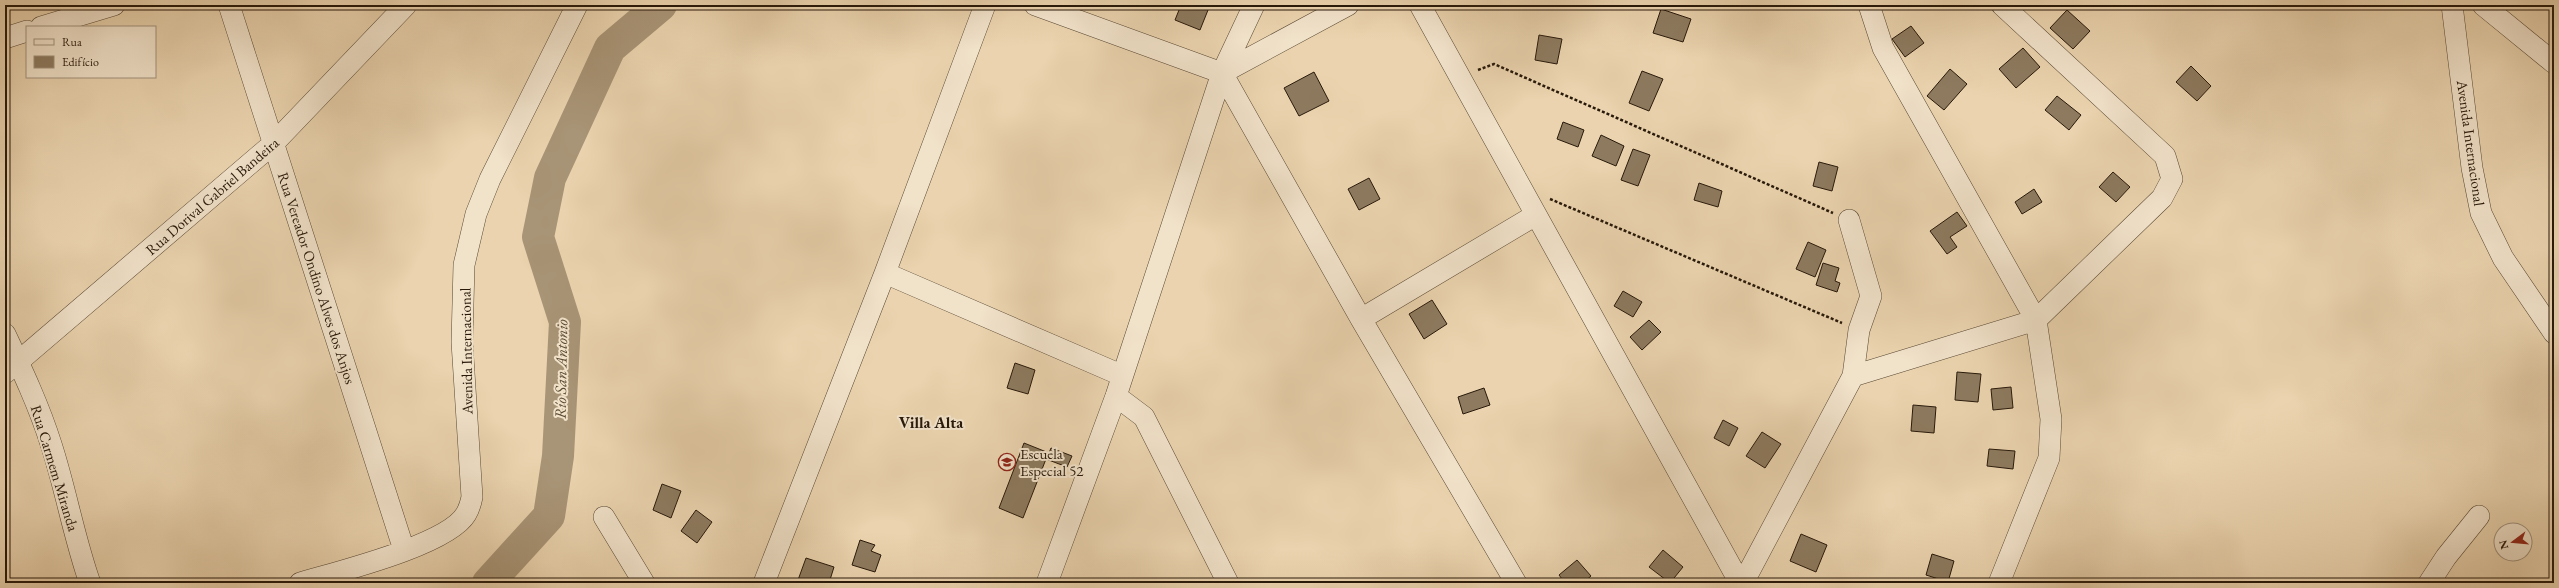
<svg xmlns="http://www.w3.org/2000/svg" width="2559" height="588" font-family="'EB Garamond',serif">
	<style>
		.lines { fill: none; stroke-linecap: round; stroke-linejoin: round }
		.river { stroke: #a89476; stroke-width: 32 }
		.building { fill: #8d7a5f; stroke: #28190a }
		.street-casing { stroke: #584833; stroke-width: 22 }
		.path { stroke: #28190a; stroke-width: 2.5; stroke-dasharray: 3 2; stroke-linecap: butt }
		.street { stroke: #f1e2ca; stroke-width: 21 }
		.labels { text-anchor: middle; dominant-baseline: central; stroke-width: 4; stroke-linejoin: round; paint-order: stroke }
		.street-label { font-size: 15px; fill: #28190a; stroke: #f1e2ca }
		.poi-label { font-size: 15px; fill: #28190a; stroke: #f1e2ca; text-anchor: start }
		.water-label { font-size: 16px; font-style: italic; fill: #5b4a35; stroke: #f1e2ca }
		.neighbourhood-label { font-size: 16px; font-weight: bold; fill: #28190a; stroke: #f1e2ca }
	</style>
	<rect width="100%" height="100%" fill="#ead3ae"/>
	<filter id="stains"><feTurbulence type="fractalNoise" baseFrequency=".005" numOctaves="4"/><feColorMatrix values="0 0 0 0 .2 0 0 0 0 .09 0 0 0 0 .02 0 0 0 .5 -.17"/></filter>
	<radialGradient id="worn" r=".72"><stop offset=".6" stop-color="#630" stop-opacity="0"/><stop offset="1" stop-color="#630" stop-opacity=".3"/></radialGradient>
	<g class="lines">
		<path class="river" d="M488,583L549,516L558,456L565,322L538,237L550,178L610,48L661,5"/>
	</g>
	<path class="building" d="M1181,5H1210L1200,30L1175,20Z
		M1661,9L1691,19L1683,42L1653,33Z
		M2067,10L2090,31L2073,49L2050,28Z
		M1911,26L1924,43L1905,57L1892,39Z
		M1539,35L1562,39L1557,64L1535,60Z
		M2023,48L2040,67L2016,88L1999,69Z
		M2191,66L2211,86L2197,101L2176,82Z
		M1950,69L1967,84L1944,110L1927,96Z
		M1642,71L1663,79L1649,111L1629,103Z
		M1314,72L1329,101L1299,116L1284,88Z
		M2057,96L2081,115L2069,130L2045,110Z
		M1563,122L1584,130L1578,147L1557,139Z
		M1601,135L1624,146L1616,166L1592,156Z
		M1633,149L1650,155L1638,186L1621,180Z
		M1819,162L1838,167L1832,191L1813,186Z
		M2113,172L2130,187L2116,202L2099,187Z
		M1369,178L1380,199L1359,210L1348,189Z
		M1699,183L1722,191L1718,207L1694,200Z
		M2034,189L2042,202L2022,214L2015,202Z
		M1957,212L1967,226L1950,237L1957,247L1947,254L1930,231Z
		M1808,242L1826,250L1815,277L1796,269Z
		M1823,263L1839,268L1835,281L1840,283L1837,292L1816,285Z
		M1623,291L1642,302L1633,317L1614,306Z
		M1432,300L1447,324L1424,339L1409,314Z
		M1649,320L1661,332L1642,350L1630,337Z
		M1015,363L1035,370L1028,394L1007,388Z
		M1957,372L1981,374L1978,402L1955,400Z
		M2011,387L2013,408L1993,410L1991,389Z
		M1484,388L1490,405L1463,414L1458,397Z
		M1913,405L1936,407L1934,433L1911,431Z
		M1723,420L1738,428L1729,446L1714,438Z
		M1762,432L1781,444L1765,468L1746,456Z
		M1024,443L1049,453L1051,448L1072,456L1067,467L1046,459L1023,518L999,508Z
		M1989,449L2015,451L2013,469L1987,466Z
		M662,484L681,491L671,518L653,510Z
		M696,510L712,522L697,543L681,531Z
		M1801,534L1827,545L1816,572L1790,561Z
		M860,540L875,545L871,551L881,555L875,572L852,565Z
		M1663,550L1683,567L1670,583L1649,567Z
		M1932,554L1954,561L1948,582L1926,575Z
		M806,558L834,567L829,583H807L798,580Z
		M1577,560L1591,576L1583,583H1565L1559,575Z
		M1890,579L1909,583H1889Z"/>
	<g class="lines">
		<defs>
			<path id="street" d="M229,5L404,550
				M1035,5L1222,73L1348,5
				M1420,5L1740,583
				M2452,5L2472,168L2481,213L2503,258L2554,333
				M2483,5L2554,63
				M41,27L114,5
				M5,38L27,31
				M1222,73L1361,319L1516,583
				M885,273L1121,375
				M1361,319L1534,216
				M5,334C22,370 39,406 51,444C66,490 74,538 90,583
				M5,373L274,143L406,5
				M1853,376L2036,320L1883,48L1869,5
				M1116,396L1144,417L1228,583
				M604,517L644,583
				M300,583C337,572 448,545 466,514C469,509 471,502 472,497L462,342L464,265L476,214L490,179L577,5
				M764,583L885,273L985,5
				M1047,583L1116,396L1222,73L1254,5
				M1743,583L1853,376L1859,330L1871,296L1849,220
				M1999,583L2049,458L2051,419L2036,320L2162,198L2172,179L2165,156L2002,5
				M2429,583L2446,557L2479,516"/>
		</defs>
		<use href="#street" class="street-casing"/>
		<path class="path" d="M1478,70L1494,64L1833,213
			M1550,199L1842,323"/>
		<use href="#street" class="street"/>
	</g>
	<defs>
		<symbol id="school-ring" viewBox="-11 -11 22 22"><circle r="9.5" fill="#f1e2ca" stroke="#8f2418" stroke-width="1.5"/><path d="M0-5L7-2L0 1L-7-2ZM-4 1L0 2.5L4 1V4Q0 6-4 4Z" fill="#8f2418"/></symbol>
	</defs>
	<g fill-rule="evenodd">
		<use href="#school-ring" x="997" y="452" width="20" height="20"/>
	</g>
	<g class="labels">
		<g class="street-label">
			<text transform="translate(2471 143) rotate(82)">Avenida Internacional</text>
			<text transform="translate(212 196) rotate(-41)">Rua Dorival Gabriel Bandeira</text>
			<text transform="translate(317 278) rotate(72)">Rua Vereador Ondino Alves dos Anjos</text>
			<text transform="translate(466 351) rotate(-91)">Avenida Internacional</text>
			<text transform="translate(55 468) rotate(73)">Rua Carmem Miranda</text>
		</g>
		<g class="poi-label">
			<text x="1020" y="453">Escuela<tspan x="1020" dy="17">Especial 52</tspan></text>
		</g>
		<g class="water-label">
			<text transform="translate(561 369) rotate(-89)">Río San Antonio</text>
		</g>
		<g class="neighbourhood-label">
			<text x="931" y="422">Villa Alta</text>
		</g>
	</g>
	<rect width="2559" height="588" fill="none" stroke="#ead3ae" stroke-width="20"/>
	<rect x="6" y="6" width="2547" height="576" fill="none" stroke="#28190a" stroke-width="2"/>
	<rect x="10" y="10" width="2539" height="568" fill="none" stroke="#28190a"/>
	<rect x="26" y="26" width="130" height="52" fill="#f1e2ca" stroke="#a1927d"/>
	<rect x="34" y="39" width="20" height="6" fill="#f1e2ca" stroke="#a1927d"/>
	<text x="62" y="46" font-size="12" fill="#28190a">Rua</text>
	<rect x="34" y="56" width="20" height="12" fill="#8d7a5f" stroke="#a1927d"/>
	<text x="62" y="66" font-size="12" fill="#28190a">Edifício</text>
	<g transform="translate(2513 542) rotate(254)"><circle r="19" fill="#f1e2ca" stroke="#a1927d"/>
	<path d="M0-3L7 15L0 10L-7 15Z" fill="#8f2418"/>
	<text y="-6" font-size="11" font-weight="bold" text-anchor="middle" fill="#28190a">N</text>
	</g>
	<rect width="100%" height="100%" filter="url(#stains)"/>
	<rect width="100%" height="100%" fill="url(#worn)"/>
</svg>
